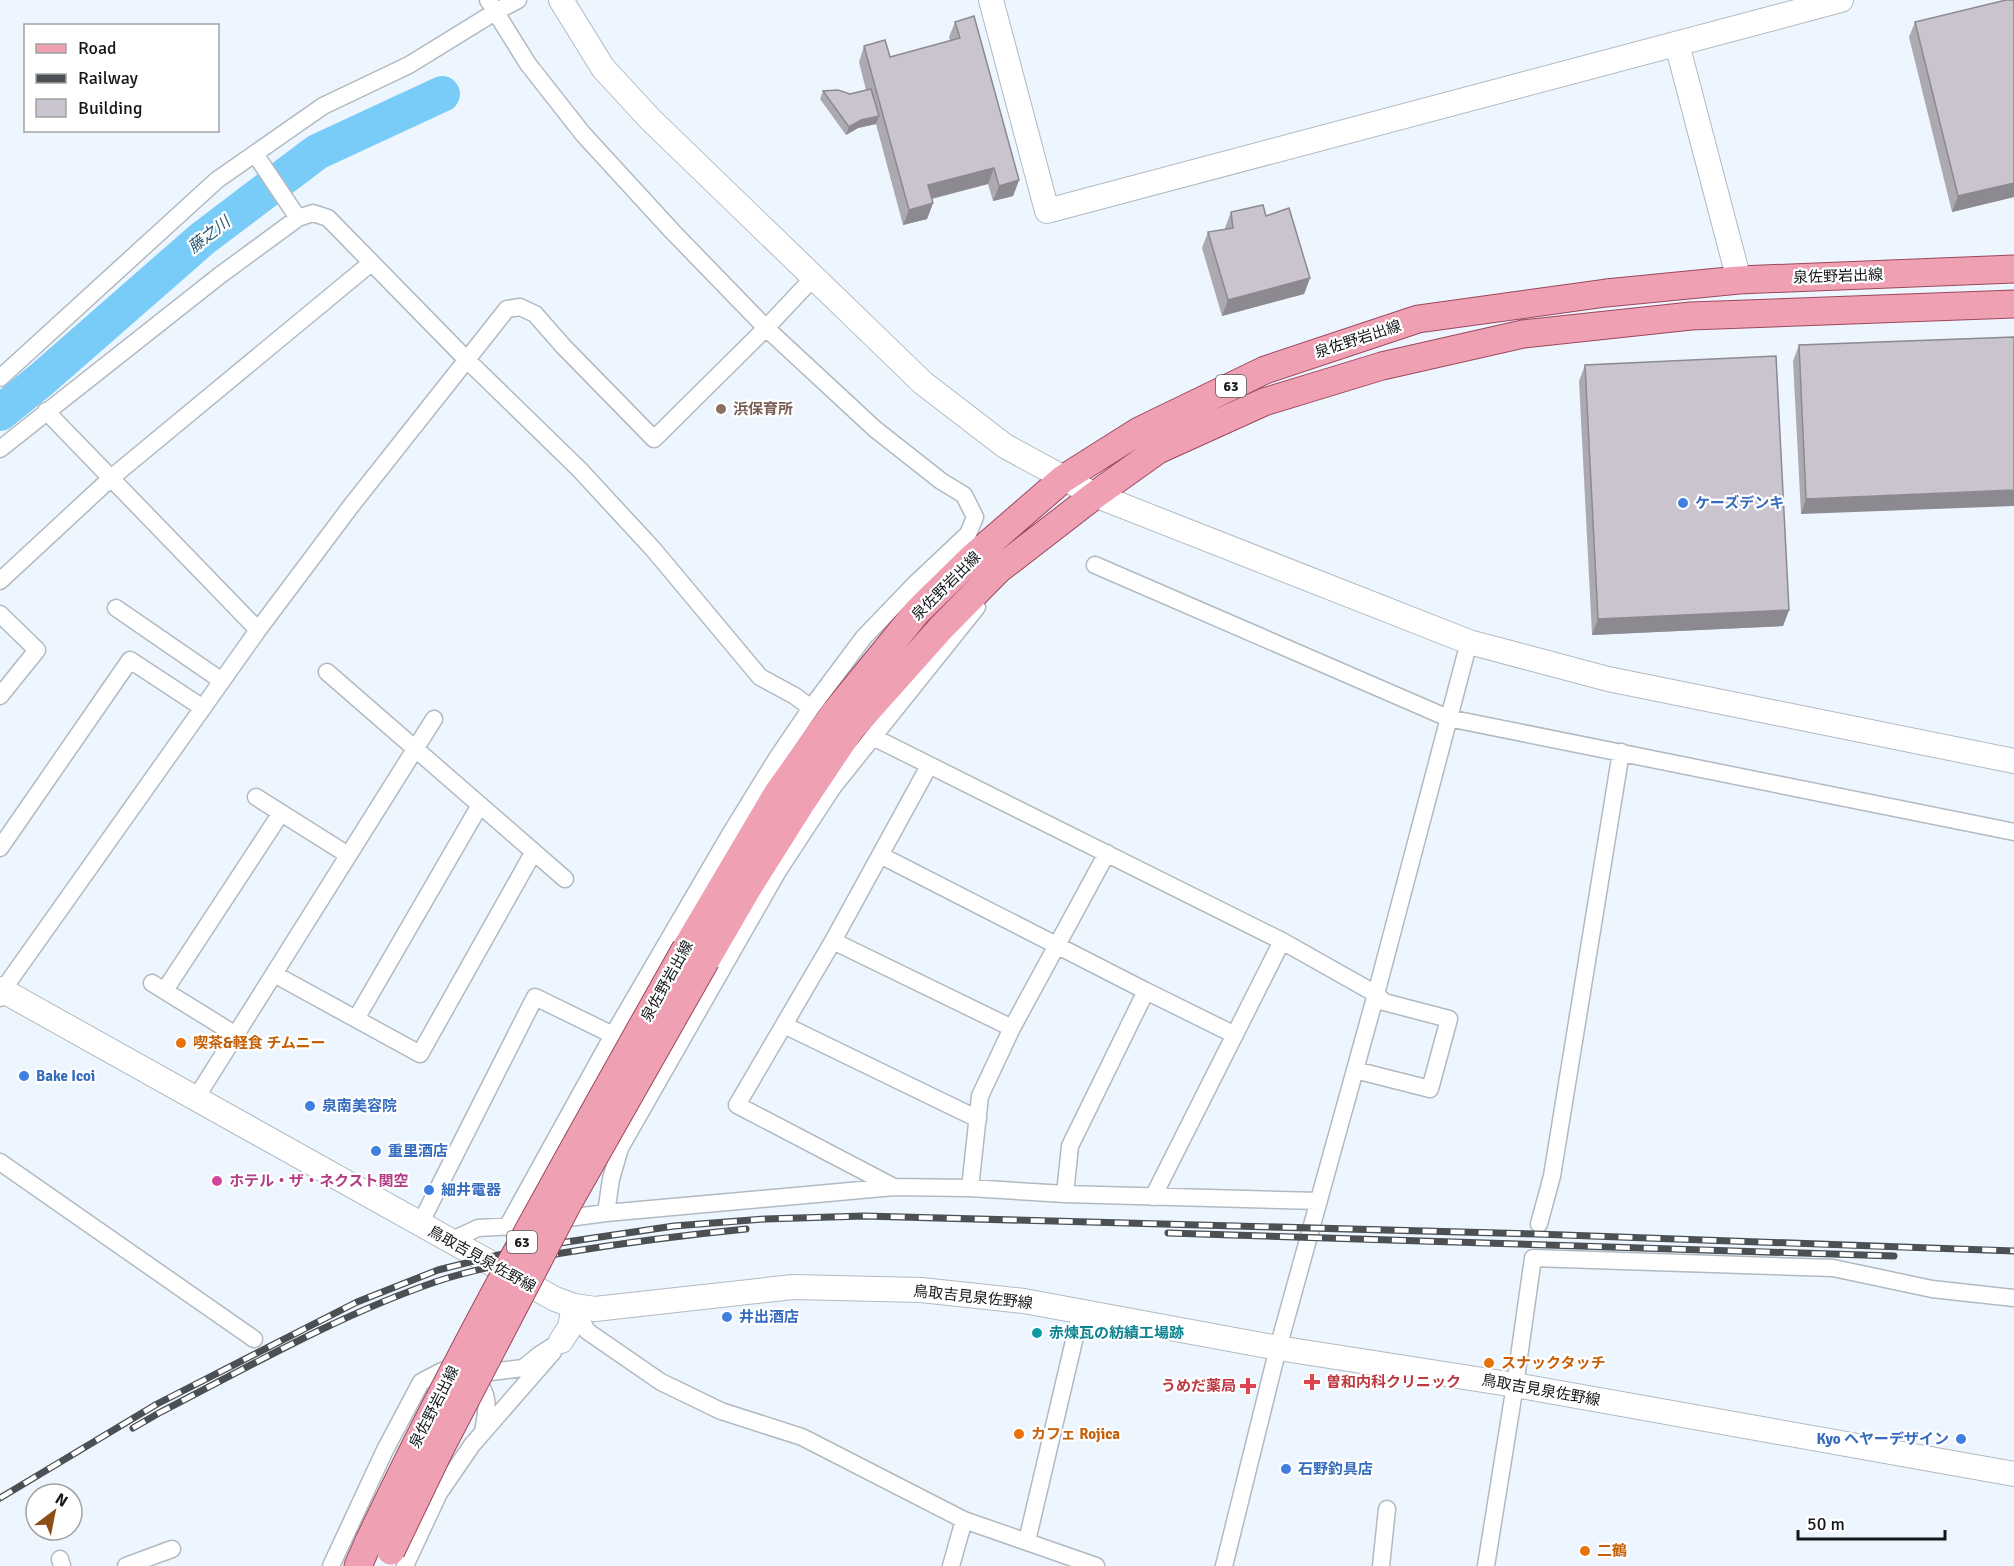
<svg xmlns="http://www.w3.org/2000/svg" width="2014" height="1566" font-family="Signika,'Noto Sans JP',sans-serif">
	<style>
		.lines { fill: none; stroke-linecap: round; stroke-linejoin: round }
		.river { stroke: #7accf8; stroke-width: 36 }
		.street-casing { stroke: #b1bac1; stroke-width: 19 }
		.secondary-casing { stroke: #b1bac1; stroke-width: 26 }
		.primary-casing { stroke: #9c475c; stroke-width: 29 }
		.street { stroke: #fff; stroke-width: 16 }
		.secondary { stroke: #fff; stroke-width: 24 }
		.primary { stroke: #f0a0b3; stroke-width: 27 }
		.rail-casing { stroke: #4b5054; stroke-width: 7 }
		.rail { stroke: #fff; stroke-width: 4.5; stroke-dasharray: 14; stroke-linecap: butt }
		.primary-bridge-casing { stroke: #9c475c; stroke-width: 29; stroke-linecap: butt }
		.primary-bridge { stroke: #f0a0b3; stroke-width: 27 }
		.wall { fill: #ada9b1 }
		.shaded-wall { fill: #8d8990 }
		.building { fill: #c9c4ce; stroke: #8d8990; stroke-width: 1.5 }
		.education-dot { fill: #8d6e63; stroke: #fff; stroke-width: 2 }
		.shop-dot { fill: #3f7fe0; stroke: #fff; stroke-width: 2 }
		.food-dot { fill: #e8710a; stroke: #fff; stroke-width: 2 }
		.hotel-dot { fill: #d1479c; stroke: #fff; stroke-width: 2 }
		.culture-dot { fill: #0f9aa8; stroke: #fff; stroke-width: 2 }
		.health-dot { fill: #e0444e; stroke: #fff; stroke-width: 2 }
		.labels { text-anchor: middle; dominant-baseline: central; stroke-width: 4.5; stroke-linejoin: round; paint-order: stroke }
		.shield { fill: #fff; stroke: #5a5d5f; stroke-width: 1.5 }
		.shield-label { font-size: 14px; font-weight: bold; fill: #14171a }
		.street-label { font-size: 15px; fill: #14171a; stroke: #fff }
		.education-label { font-size: 15px; font-weight: bold; fill: #785e54; stroke: #fff; text-anchor: start }
		.shop-label { font-size: 15px; font-weight: bold; fill: #366cbe; stroke: #fff; text-anchor: start }
		.food-label { font-size: 15px; font-weight: bold; fill: #c56008; stroke: #fff; text-anchor: start }
		.hotel-label { font-size: 15px; font-weight: bold; fill: #b23c85; stroke: #fff; text-anchor: start }
		.culture-label { font-size: 15px; font-weight: bold; fill: #0d838f; stroke: #fff; text-anchor: start }
		.health-label { font-size: 15px; font-weight: bold; fill: #be3a42; stroke: #fff; text-anchor: start }
		.water-label { font-size: 16px; font-style: italic; fill: #2c5971; stroke: #fff }
	</style>
	<rect width="100%" height="100%" fill="#edf6fe"/>
	<g class="lines">
		<path class="river" d="M0,413L42,379L202,239L317,152L442,94"/>
		<defs>
			<path id="street" d="M488,0L528,64L583,134L672,231L766,328L875,429L941,481L964,495L975,517L968,534L915,584L864,637L811,708L777,758L729,836L613,1035L507,1227
				M255,154L298,218
				M0,378L217,180L323,106L409,65L495,12L518,0
				M46,411L258,630
				M0,449L219,276L298,218L313,213L328,218L466,359L579,469L653,549L760,677L795,696L811,708
				M1095,565L1448,718L2014,832
				M0,581L111,478L371,263
				M116,608L222,681
				M0,614L37,650L0,696
				M327,672L565,879
				M873,737L1282,941L1376,994L1384,1002L1449,1019L1430,1089L1355,1070
				M256,797L348,855
				M0,848L130,660L203,708
				M880,855L1146,991L1070,1146L1065,1194
				M833,941L1012,1028
				M274,974L420,1054L533,853
				M152,983L236,1035
				M165,990L281,813
				M1146,991L1235,1035
				M0,998L2,991L258,630L351,506L507,309L520,307L535,314L563,346L654,439L766,328L814,277
				M356,1019L480,805
				M784,1025L978,1119
				M196,1098L434,719
				M0,1162L254,1339
				M894,1187L737,1105L833,941L929,766
				M970,1188L980,1096L1012,1028L1107,853
				M1153,1197L1282,941
				M606,1213L611,1179L620,1148L778,871L833,787L977,607
				M553,1220L606,1213L894,1187L970,1188L1065,1194L1319,1201
				M420,1224L535,997L613,1035
				M1539,1224L1552,1176L1621,752
				M450,1241L478,1228L516,1226
				M574,1306L587,1331L661,1382L721,1411L802,1437L964,1520L1096,1566
				M474,1374C490,1397 488,1405 483,1432
				M1027,1541L1081,1311
				M60,1559L62,1566
				M126,1566L172,1549
				M331,1566L385,1450L421,1382L442,1371L474,1374L523,1368L539,1355L561,1341
				M405,1566L439,1493L472,1445L553,1352
				M951,1566L964,1520
				M1224,1566L1278,1348L1376,994L1469,642
				M1381,1566L1387,1509
				M1486,1566L1515,1385L1533,1258L1833,1268L1932,1289L2014,1298"/>
			<path id="secondary" d="M561,0L603,68L650,119L923,383L1005,446L1095,495L1469,642L1608,679L2014,761
				M991,0L1047,211L1841,0
				M1677,44L1739,280
				M0,989L555,1299L574,1306L595,1309L793,1287L921,1290L1024,1301L1278,1348L1515,1385L2014,1474
				M561,1341L570,1327L574,1306"/>
			<path id="primary" d="M686,948L777,794L833,715L917,612L973,557L1063,479L1139,431L1265,370L1418,319L1606,293L1739,280L2014,269
				M706,960L749,886L800,805L850,730L941,628L998,570L1095,495L1158,450L1264,402L1382,366L1523,334L1691,316L2014,304
				M358,1566L369,1541"/>
		</defs>
		<use href="#street" class="street-casing"/>
		<use href="#secondary" class="secondary-casing"/>
		<use href="#primary" class="primary-casing"/>
		<use href="#street" class="street"/>
		<use href="#secondary" class="secondary"/>
		<use href="#primary" class="primary"/>
		<defs>
			<path id="rail" d="M1168,1233L1894,1256
				M133,1428L159,1413C250,1366 341,1314 438,1281C478,1268 520,1261 562,1253C623,1243 684,1235 746,1229
				M0,1498L157,1404L357,1302L438,1270L526,1248L674,1226L765,1219L864,1216L1536,1234L2014,1251"/>
		</defs>
		<use href="#rail" class="rail-casing"/>
		<use href="#rail" class="rail"/>
		<defs>
			<path id="primary-bridge" d="M369,1541C465,1338 576,1144 686,948
				M391,1551L441,1447L567,1205L706,960"/>
		</defs>
		<use href="#primary-bridge" class="primary-bridge-casing"/>
		<use href="#primary-bridge" class="primary-bridge"/>
	</g>
	<path class="wall" d="M2014,0V197L1952,212L1909,37L1915,22Z
		M955,22L1019,180L1013,196L993,201L988,184L932,199L933,203L927,219L903,225L876,124L858,128L846,135L820,99L823,91L850,94L866,90L859,62L864,46L890,57L950,41L949,37Z
		M1231,212L1266,216L1310,278L1304,294L1222,316L1202,248L1208,232L1225,229V228Z
		M2014,337L1801,514L1793,361L1799,345Z
		M1585,365L1789,610L1783,626L1592,635L1579,381Z"/>
	<path class="shaded-wall" d="M879,116L876,124L858,128L846,135L849,127L861,120Z
		M994,168L988,184L922,201L928,185Z
		M1019,180L1013,196L993,201L999,186Z
		M2014,183V197L1952,212L1958,196Z
		M933,203L927,219L903,225L909,210Z
		M1310,278L1304,294L1222,316L1228,300Z
		M2014,490V506L1801,514L1806,499Z
		M1789,610L1783,626L1592,635L1598,619Z"/>
	<path class="building" d="M2006,0H2014V183L1958,196L1915,22Z
		M974,16L1019,180L999,186L994,168L928,185L933,203L909,210L864,46L885,40L890,57L960,38L955,22Z
		M871,89L879,116L861,120L849,127L823,91L838,90L850,94Z
		M1263,205L1266,216L1289,208L1310,278L1228,300L1208,232L1233,228L1231,212Z
		M2014,337V490L1806,499L1799,345Z
		M1776,356L1789,610L1598,619L1585,365Z"/>
	<circle class="education-dot" cx="721" cy="409" r="6"/>
	<g class="shop-dot">
		<circle cx="1683" cy="503" r="6"/>
		<circle cx="24" cy="1076" r="6"/>
		<circle cx="310" cy="1106" r="6"/>
		<circle cx="376" cy="1151" r="6"/>
		<circle cx="429" cy="1190" r="6"/>
		<circle cx="727" cy="1317" r="6"/>
		<circle cx="1961" cy="1439" r="6"/>
		<circle cx="1286" cy="1469" r="6"/>
	</g>
	<g class="food-dot">
		<circle cx="181" cy="1043" r="6"/>
		<circle cx="1489" cy="1363" r="6"/>
		<circle cx="1019" cy="1434" r="6"/>
		<circle cx="1585" cy="1551" r="6"/>
	</g>
	<circle class="hotel-dot" cx="217" cy="1181" r="6"/>
	<circle class="culture-dot" cx="1037" cy="1333" r="6"/>
	<g class="health-dot">
		<path d="M1309 1373h6v6h6v6h-6v6h-6v-6h-6v-6h6z"/>
		<path d="M1245 1377h6v6h6v6h-6v6h-6v-6h-6v-6h6z"/>
	</g>
	<g class="labels">
		<g class="shield">
			<rect x="1216" y="375" width="30" height="22" rx="4.5"/>
			<rect x="507" y="1231" width="30" height="22" rx="4.5"/>
		</g>
		<g class="shield-label">
			<text x="1231" y="386">63</text>
			<text x="522" y="1242">63</text>
		</g>
		<g class="street-label">
			<text transform="translate(1838 276) rotate(-2)">泉佐野岩出線</text>
			<text transform="translate(1358 339) rotate(-18)">泉佐野岩出線</text>
			<text transform="translate(946 586) rotate(-45)">泉佐野岩出線</text>
			<text transform="translate(667 981) rotate(-61)">泉佐野岩出線</text>
			<text transform="translate(482 1259) rotate(29)">鳥取吉見泉佐野線</text>
			<text transform="translate(973 1297) rotate(6)">鳥取吉見泉佐野線</text>
			<text transform="translate(1541 1390) rotate(10)">鳥取吉見泉佐野線</text>
			<text transform="translate(434 1407) rotate(-63)">泉佐野岩出線</text>
		</g>
		<g class="education-label">
			<text x="733" y="409">浜保育所</text>
		</g>
		<g class="shop-label">
			<text x="1695" y="503">ケーズデンキ</text>
			<text x="36" y="1076">Bake Icoi</text>
			<text x="322" y="1106">泉南美容院</text>
			<text x="388" y="1151">重里酒店</text>
			<text x="441" y="1190">細井電器</text>
			<text x="739" y="1317">井出酒店</text>
			<text x="1949" y="1439" text-anchor="end">Kyo ヘヤーデザイン</text>
			<text x="1298" y="1469">石野釣具店</text>
		</g>
		<g class="food-label">
			<text x="193" y="1043">喫茶&amp;軽食 チムニー</text>
			<text x="1501" y="1363">スナックタッチ</text>
			<text x="1031" y="1434">カフェ Rojica</text>
			<text x="1597" y="1551">二鶴</text>
		</g>
		<g class="hotel-label">
			<text x="229" y="1181">ホテル・ザ・ネクスト関空</text>
		</g>
		<g class="culture-label">
			<text x="1049" y="1333">赤煉瓦の紡績工場跡</text>
		</g>
		<g class="health-label">
			<text x="1326" y="1382">曽和内科クリニック</text>
			<text x="1236" y="1386" text-anchor="end">うめだ薬局</text>
		</g>
		<g class="water-label">
			<text transform="translate(209 235) rotate(-38)">藤之川</text>
		</g>
	</g>
	<rect x="24" y="24" width="195" height="108" fill="#ffffff" stroke="#a1a2a3" stroke-width="1.5"/>
	<rect x="36" y="44" width="30" height="9" fill="#f0a0b3" stroke="#a1a2a3" stroke-width="1.5"/>
	<text x="78" y="54" font-size="18" fill="#14171a">Road</text>
	<rect x="36" y="74" width="30" height="9" fill="#4b5054" stroke="#a1a2a3" stroke-width="1.5"/>
	<text x="78" y="84" font-size="18" fill="#14171a">Railway</text>
	<rect x="36" y="99" width="30" height="18" fill="#c9c4ce" stroke="#a1a2a3" stroke-width="1.5"/>
	<text x="78" y="114" font-size="18" fill="#14171a">Building</text>
	<g transform="translate(54 1512) rotate(32)"><circle r="28" fill="#ffffff" stroke="#a1a2a3" stroke-width="1.5"/>
	<path d="M0-4.5L10 22L0 15L-10 22Z" fill="#8d4e15"/>
	<text y="-9" font-size="16" font-weight="bold" text-anchor="middle" fill="#14171a">N</text>
	</g>
	<path d="M1798 1530v9h147v-9" fill="none" stroke="#14171a" stroke-width="3"/>
	<text x="1807" y="1530" font-size="18" fill="#14171a" stroke="#ffffff" stroke-width="4.5" paint-order="stroke">50 m</text>
</svg>
